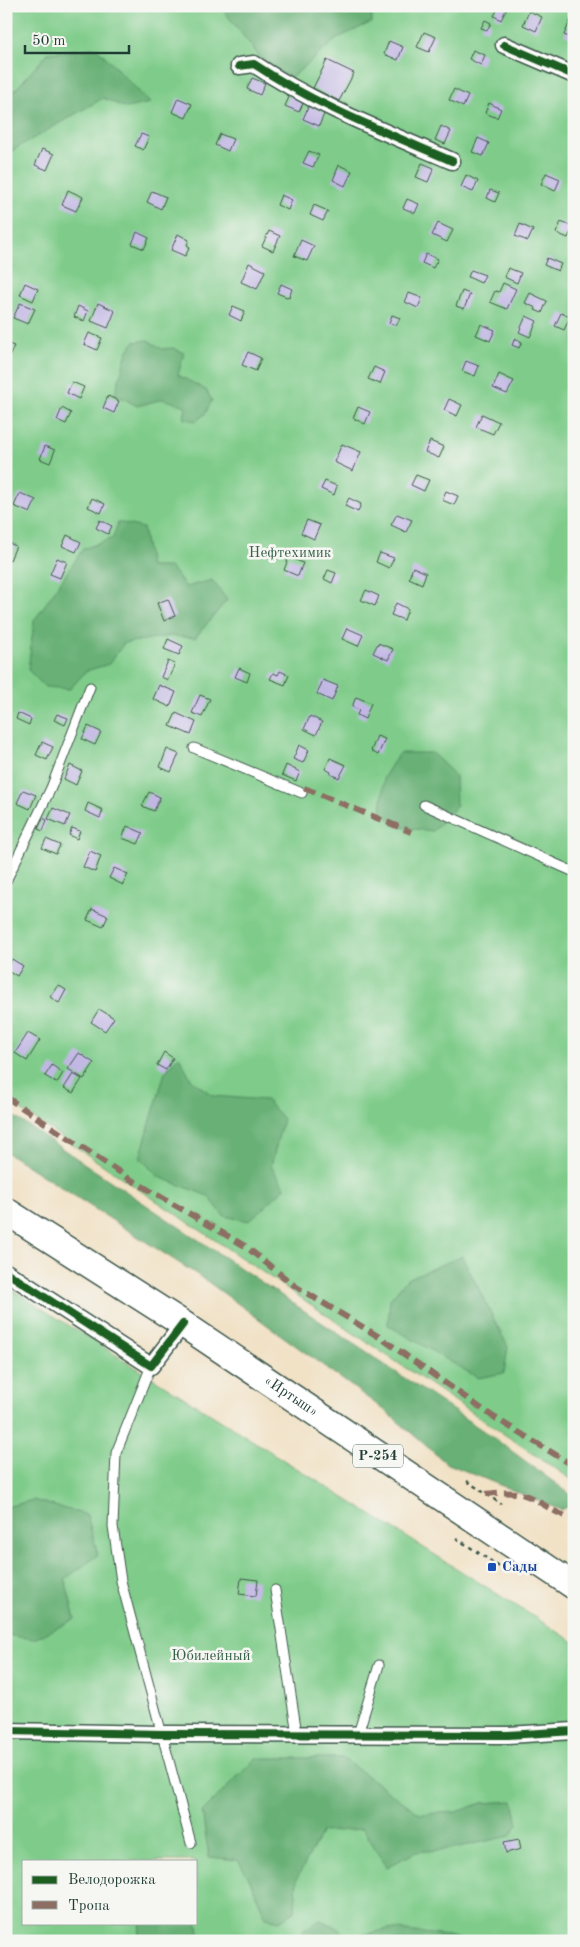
<svg xmlns="http://www.w3.org/2000/svg" width="580" height="1947" font-family="'Old Standard TT',serif">
	<style>
		.green { fill: #7fcc8a; stroke: #4f845f; fill-rule: evenodd }
		.forest { fill: #67b076; stroke: #437655 }
		.building { fill: #c2b7e4 }
		.lines { fill: none; stroke-linecap: round; stroke-linejoin: round }
		.lane-casing { stroke: #3e564a; stroke-width: 11 }
		.street-casing { stroke: #3e564a; stroke-width: 19 }
		.primary-casing { stroke: #3e564a; stroke-width: 29 }
		.path { stroke: #3e564a; stroke-width: 2.5; stroke-dasharray: 4 4; stroke-linecap: butt }
		.lane { stroke: #fff; stroke-width: 9 }
		.street { stroke: #fff; stroke-width: 16 }
		.primary { stroke: #fff; stroke-width: 26 }
		.quiet { stroke: #8d6e63; stroke-width: 6; stroke-dasharray: 12 6; stroke-linecap: butt }
		.cycleway-casing { stroke: #f6f6f2; stroke-width: 11 }
		.cycleway { stroke: #1b5e20; stroke-width: 8 }
		.transit-dot { fill: #1a4fb4; stroke: #f6f6f2; stroke-width: 2 }
		.labels { text-anchor: middle; dominant-baseline: central; stroke-width: 5; stroke-linejoin: round; paint-order: stroke }
		.shield { fill: #f6f6f2; stroke: #60746d; stroke-width: 1 }
		.shield-label { font-size: 14px; font-weight: bold; fill: #1f3d34 }
		.park-label { font-size: 15px; fill: #37614a; stroke: #f6f6f2 }
		.street-label { font-size: 15px; fill: #1f3d34; stroke: #f6f6f2 }
		.transit-label { font-size: 15px; font-weight: bold; fill: #164399; stroke: #f6f6f2; text-anchor: start }
	</style>
	<rect width="100%" height="100%" fill="#f6f6f2"/>
	<filter id="ink" filterUnits="userSpaceOnUse"><feTurbulence type="fractalNoise" baseFrequency=".02" numOctaves="2"/><feDisplacementMap in="SourceGraphic" scale="10" xChannelSelector="R" yChannelSelector="G"/><feConvolveMatrix kernelMatrix="1 2 1 2 8 2 1 2 1" color-interpolation-filters="sRGB"/></filter>
	<filter id="wash" filterUnits="userSpaceOnUse"><feTurbulence type="fractalNoise" baseFrequency=".0096" numOctaves="4" result="noise"/><feDisplacementMap in="SourceGraphic" scale="20" xChannelSelector="R" yChannelSelector="G"/><feGaussianBlur stdDeviation="1.12" result="paint"/><feColorMatrix in="noise" values="0 0 0 0 0 0 0 0 0 0 0 0 0 0 0 0 0 1.4 0 .05"/><feComposite in="paint" operator="in"/></filter>
	<g filter="url(#wash)">
		<rect width="100%" height="100%" fill="#f1e1c5"/>
		<path class="green" d="M6,6H574V1481L6,1100Z
			M6,1286L574,1642V1941H6ZM24,1861H196V1923H24Z"/>
		<path class="forest" d="M220,6H371L372,22L338,38L291,78L263,61Z
			M97,48L150,103L126,108L103,98L6,154V96L9,97L48,53Z
			M148,340L162,349L173,348L184,353L178,375L206,390L212,400L205,414L196,421L184,419L186,406L163,399L137,406L115,394L127,352L134,342Z
			M118,522L143,528L150,567H170L186,587L212,580L227,600L195,638L170,636L124,643L109,664L86,671L70,689L45,687L28,670L34,621L83,549L113,538Z
			M399,753H432L455,775L456,807L433,831L406,828L381,814L384,777Z
			M179,1056L191,1079L213,1096L266,1100L283,1119L271,1166L285,1188L249,1221L224,1216L208,1196L159,1177L140,1158L165,1072Z
			M6,1111L494,1438L574,1497V1504L561,1510L446,1463L387,1412L204,1279L6,1152Z
			M462,1256L508,1347L504,1373L478,1378L388,1325L390,1299L407,1279Z
			M33,1500L87,1515L98,1555L65,1579L75,1619L34,1639L6,1635V1507Z
			M256,1758H342L420,1814L457,1812L482,1803L513,1801L518,1824L510,1836L450,1849L416,1852L387,1867L363,1829L322,1832L297,1878L295,1911L280,1921L266,1918L249,1878L238,1860L209,1857L202,1812Z
			M196,1910L200,1941H137L141,1923H196Z
			M320,1920L335,1926L348,1938L389,1929L448,1936L466,1941H279L296,1938L304,1930Z"/>
		<g id="blocks">
			<path class="building" d="M499,6L507,8L501,20L494,16Z
				M529,11L542,17L536,31L523,25Z
				M574,12V39L564,35Z
				M485,20L491,23L487,30L481,28Z
				M424,32L436,37L429,52L417,47Z
				M389,41L403,47L398,60L384,54Z
				M473,50L485,55L481,65L469,59Z
				M327,60L354,73L339,101L313,88Z
				M252,78L265,83L260,95L247,89Z
				M454,89L468,96L463,107L449,100Z
				M290,95L304,101L299,112L285,106Z
				M178,98L192,104L186,118L172,112Z
				M489,103L501,109L497,118L485,113Z
				M309,105L325,112L319,126L303,119Z
				M441,126L451,131L445,144L435,140Z
				M141,134L149,137L143,150L135,146Z
				M220,134L233,139L228,151L215,145Z
				M478,138L489,143L483,156L472,152Z
				M42,149L54,154L47,170L35,165Z
				M309,151L319,155L313,167L303,163Z
				M422,163L434,168L428,182L416,177Z
				M339,165L352,171L345,186L333,180Z
				M546,173L560,179L555,191L541,184Z
				M466,175L478,181L473,192L461,187Z
				M68,190L83,197L76,211L62,205Z
				M490,190L499,193L495,202L487,198Z
				M152,191L166,197L161,209L147,202Z
				M281,195L292,200L288,210L277,205Z
				M407,199L419,204L415,213L403,208Z
				M314,205L328,211L323,221L310,215Z
				M561,222L573,227L568,238L556,233Z
				M438,223L453,230L447,242L432,235Z
				M520,224L533,230L528,241L515,236Z
				M269,231L280,236L273,251L262,246Z
				M137,232L149,238L144,249L132,244Z
				M178,234L189,240L187,245L190,247L185,256L171,250Z
				M301,240L314,246L307,261L294,256Z
				M426,254L438,259L433,268L422,263Z
				M547,258L561,264L558,271L544,265Z
				M249,263L265,271L257,289L241,282Z
				M508,268L521,273L517,283L504,277Z
				M471,270L485,275L481,283L468,277Z
				M25,283L38,289L33,301L20,295Z
				M503,283L516,289L507,309L490,302L495,291L499,292Z
				M281,284L292,289L289,298L277,293Z
				M462,291L470,294L464,309L456,306Z
				M409,293L422,298L418,308L405,302Z
				M530,293L547,301L542,313L535,310L536,308L525,303Z
				M20,303L35,309L28,324L13,318Z
				M98,303L115,311L108,328L91,321Z
				M78,306L88,311L84,321L74,317Z
				M233,306L245,311L241,321L229,315Z
				M561,313L570,317L564,330L555,326Z
				M392,315L400,318L396,326L389,323Z
				M526,316L537,321L530,337L519,332Z
				M481,324L495,330L490,341L476,335Z
				M89,333L102,338L97,350L84,344Z
				M515,338L522,342L519,348L512,345Z
				M6,343L14,346L9,357L6,356Z
				M248,352L261,358L256,371L242,365Z
				M466,361L479,366L475,376L462,371Z
				M374,367L385,372L380,384L368,379Z
				M499,374L514,381L507,394L493,388Z
				M72,382L84,387L79,399L67,393Z
				M108,396L119,401L114,413L103,408Z
				M449,399L462,405L457,416L444,410Z
				M358,407L370,412L365,424L353,418Z
				M62,408L71,413L66,424L57,420Z
				M482,414L499,422L493,434L476,427Z
				M430,441L444,447L439,458L425,452Z
				M342,444L361,452L353,471L334,462Z
				M45,446L55,450L50,463L40,459Z
				M416,475L429,480L424,491L411,485Z
				M325,481L337,486L334,495L321,489Z
				M446,491L458,496L454,505L442,500Z
				M20,493L36,500L30,513L14,506Z
				M92,498L105,504L101,513L88,507Z
				M349,498L361,504L358,512L345,506Z
				M397,514L412,520L406,532L391,525Z
				M100,520L112,526L108,534L96,528Z
				M307,520L320,525L314,539L301,533Z
				M67,535L81,542L76,552L62,546Z
				M6,542L16,546L10,560L6,558Z
				M380,553L394,558L389,568L376,562Z
				M289,557L303,563L298,576L284,570Z
				M57,558L67,562L60,578L50,574Z
				M413,567L426,573L422,584L409,578Z
				M328,570L336,573L332,583L324,579Z
				M366,590L379,596L375,606L361,600Z
				M168,599L175,616L164,621L157,603Z
				M396,603L408,609L404,620L391,615Z
				M347,628L363,635L358,646L342,639Z
				M168,639L183,646L179,655L164,649Z
				M378,643L393,649L388,660L373,653Z
				M168,661L175,664L168,680L161,677Z
				M239,668L250,673L247,682L235,677Z
				M280,671L289,675L285,685L270,679L273,673L278,675Z
				M323,680L338,686L332,701L317,694Z
				M159,685L176,692L170,707L153,699Z
				M200,695L210,699L202,717L192,713Z
				M356,697L371,703L365,719L357,715L359,710L352,707Z
				M18,713L31,719L29,725L16,719Z
				M176,713L196,722L191,735L170,726Z
				M57,714L68,718L65,725L54,720Z
				M310,716L322,722L316,735L304,729Z
				M88,726L101,732L95,745L82,739Z
				M377,736L385,739L378,755L371,751Z
				M42,742L53,747L47,760L36,755Z
				M299,745L309,750L303,763L293,759Z
				M167,749L179,754L171,772L160,767Z
				M330,758L346,765L339,778L330,774L331,772L325,769Z
				M70,765L82,771L76,785L64,779Z
				M286,765L300,772L296,781L282,775Z
				M23,790L36,795L30,809L17,803Z
				M149,792L160,797L154,811L142,806Z
				M88,803L103,810L100,818L85,811Z
				M53,808L70,815L65,826L48,819Z
				M43,818L47,820L43,831L38,829Z
				M127,826L143,833L138,844L122,838Z
				M72,828L80,831L77,839L69,835Z
				M46,839L60,845L56,854L42,848Z
				M90,851L101,856L95,872L83,867Z
				M114,868L128,874L123,885L109,878Z
				M92,909L108,916L103,927L87,920Z
				M12,959L23,966L17,976L6,969Z
				M58,985L66,990L59,1003L50,997Z
				M99,1009L114,1018L105,1031L91,1022Z
				M28,1033L40,1040L27,1061L15,1053Z
				M164,1052L173,1058L166,1070L157,1065Z
				M79,1053L94,1063L84,1079L68,1069Z
				M52,1065L63,1073L57,1083L45,1076Z
				M73,1074L82,1079L73,1093L64,1088Z
				M241,1578L258,1580L256,1596L239,1594Z
				M519,1839L521,1849L506,1853L504,1842Z"/>
		</g>
	</g>
	<g filter="url(#ink)">
		<use href="#blocks" fill-opacity="0" stroke="#3e564a" stroke-width="1"/>
		<g class="lines">
			<defs>
				<path id="lane" d="M194,748L302,793
					M424,805L574,872
					M6,881L51,788L90,687
					M151,1366L116,1453L113,1526L121,1581L191,1843
					M275,1590L297,1734
					M358,1734L379,1665"/>
				<path id="street" d="M504,45L574,75
					M239,66L254,64C315,105 385,132 452,161
					M6,1272L151,1366L183,1324
					M6,1731L161,1734L508,1735L574,1731"/>
				<g id="primary">
					<path id="s1" d="M6,1211L183,1324L574,1586"/>
				</g>
			</defs>
			<use href="#lane" class="lane-casing"/>
			<use href="#street" class="street-casing"/>
			<use href="#primary" class="primary-casing"/>
			<path class="path" d="M467,1481L501,1504
				M456,1538L503,1569"/>
			<use href="#lane" class="lane"/>
			<use href="#street" class="street"/>
			<use href="#primary" class="primary"/>
			<path class="quiet" d="M304,788L411,832
				M6,1097L130,1179L245,1246L295,1286L381,1338L492,1416L574,1466
				M486,1494C497,1493 509,1491 521,1494C540,1499 554,1515 574,1518"/>
			<defs>
				<path id="cycleway" d="M504,45L574,75
					M239,66L254,64C315,105 385,132 452,161
					M6,1272L151,1366L183,1324
					M6,1731L161,1734L508,1735L574,1731"/>
			</defs>
			<use href="#cycleway" class="cycleway-casing"/>
			<use href="#cycleway" class="cycleway"/>
		</g>
	</g>
	<rect class="transit-dot" x="487" y="1562" width="10" height="10" rx="2.5"/>
	<g class="labels">
		<rect class="shield" x="353" y="1444.5" width="50" height="23" rx="4"/>
		<g class="shield-label">
			<text x="378" y="1456">Р-254</text>
		</g>
		<g class="park-label">
			<text x="290" y="553">Нефтехимик</text>
			<text x="211" y="1656">Юбилейный</text>
		</g>
		<g class="street-label">
			<text stroke="none"><textPath href="#s1" startOffset="340">«Иртыш»</textPath></text>
		</g>
		<g class="transit-label">
			<text x="502" y="1567">Сады</text>
		</g>
	</g>
	<rect width="580" height="1947" fill="none" stroke="#f6f6f2" stroke-width="25"/>
	<rect x="22" y="1860" width="175" height="65" fill="#f6f6f2" stroke="#a0aca6"/>
	<rect x="32" y="1876" width="25" height="8" fill="#1b5e20" stroke="#a0aca6"/>
	<text x="68" y="1884" font-size="15" fill="#1f3d34">Велодорожка</text>
	<rect x="32" y="1901" width="25" height="8" fill="#8d6e63" stroke="#a0aca6"/>
	<text x="68" y="1910" font-size="15" fill="#1f3d34">Тропа</text>
	<path d="M25 45v8h104v-8" fill="none" stroke="#1f3d34" stroke-width="2.5"/>
	<text x="32" y="45" font-size="15" fill="#1f3d34" stroke="#f6f6f2" stroke-width="4" paint-order="stroke">50 m</text>
</svg>
